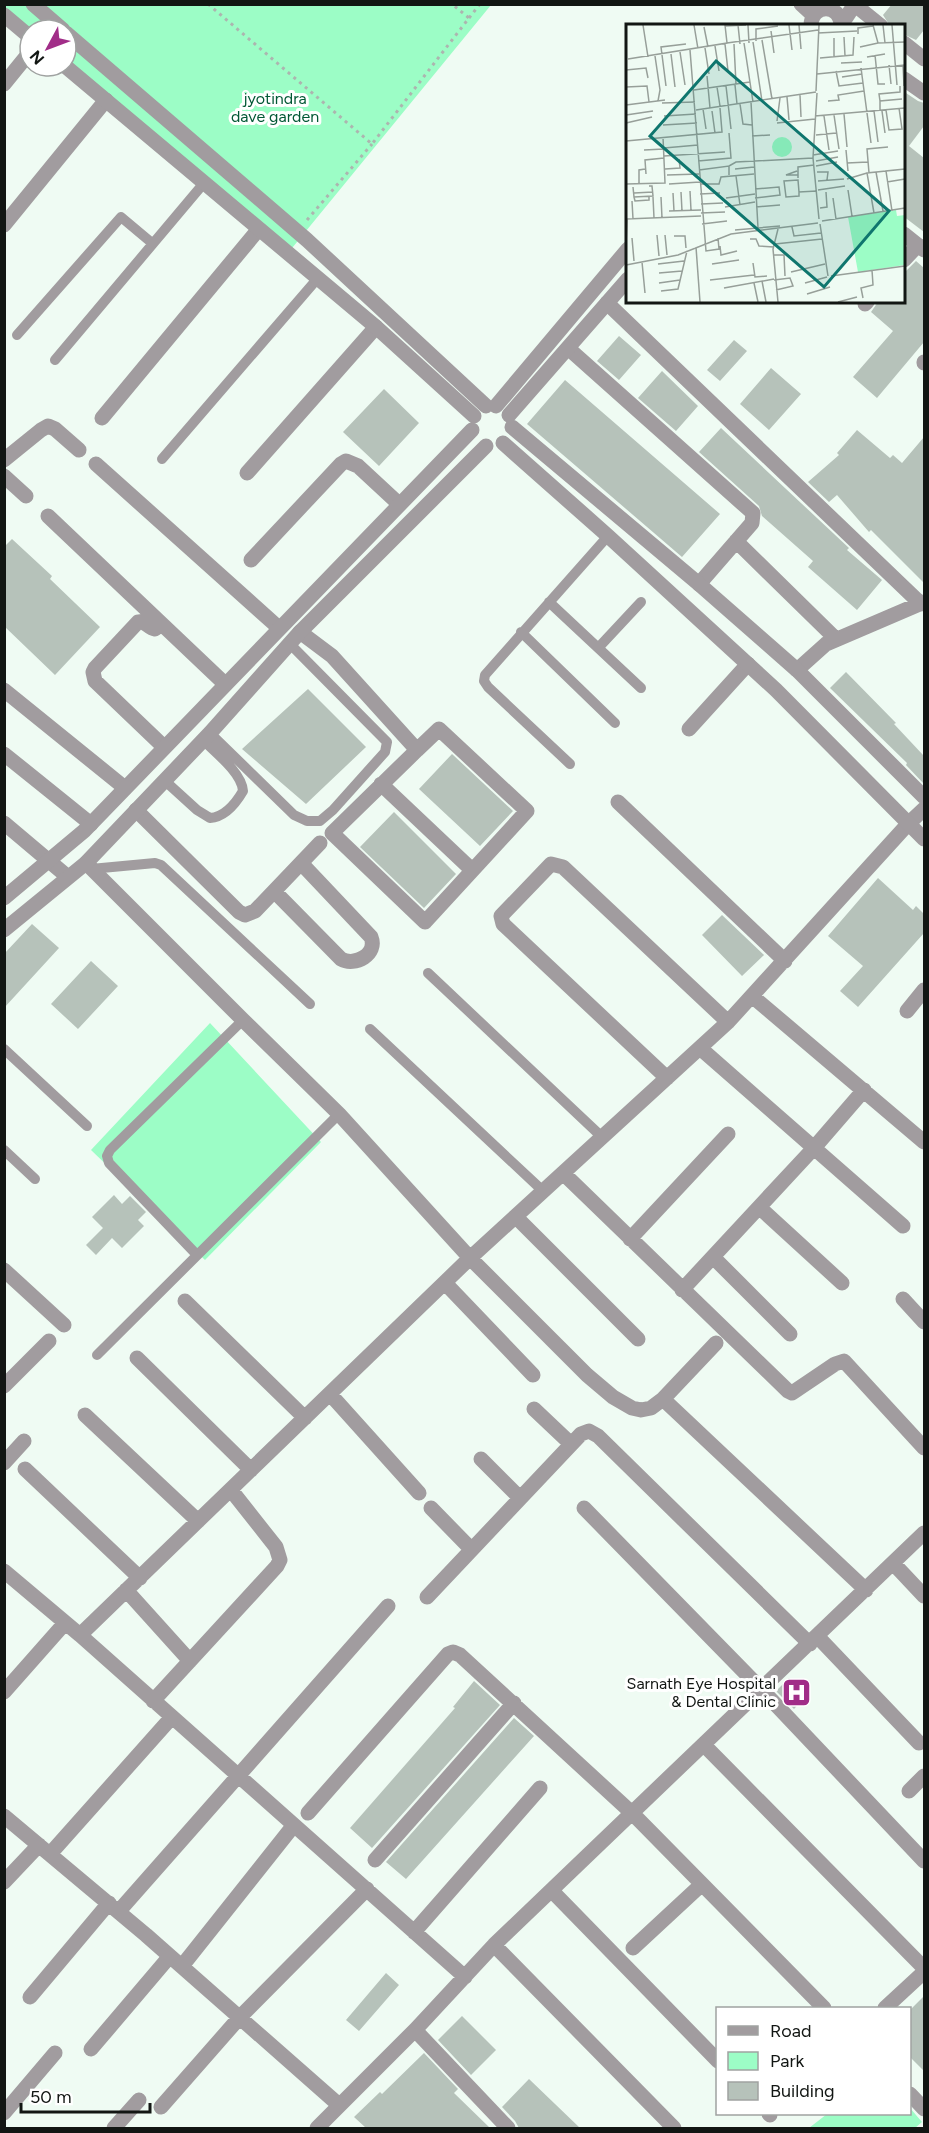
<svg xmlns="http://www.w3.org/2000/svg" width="929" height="2133" font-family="Figtree,sans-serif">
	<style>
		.green { fill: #9cfdc6 }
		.building { fill: #b6c2ba }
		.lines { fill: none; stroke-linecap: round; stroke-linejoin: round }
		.path { stroke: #acb5af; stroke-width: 3; stroke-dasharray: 3 4.5; stroke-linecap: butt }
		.service { stroke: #a19c9f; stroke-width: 10 }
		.minor { stroke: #a19c9f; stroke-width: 15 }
		.tertiary { stroke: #a19c9f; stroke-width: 15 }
		.labels { text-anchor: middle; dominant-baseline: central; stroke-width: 6; stroke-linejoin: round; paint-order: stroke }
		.park-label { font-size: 16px; fill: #025835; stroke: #fff }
		.poi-label { font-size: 16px; fill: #121613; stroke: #fff; text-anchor: end }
		.inset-road { fill: none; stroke: #979f99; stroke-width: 1.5 }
		.view { fill: #0f766e; fill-opacity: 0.15; stroke: #0f766e; stroke-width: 3 }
		.inset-edge { fill: none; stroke: #121613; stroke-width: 3 }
	</style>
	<rect width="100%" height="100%" fill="#effbf3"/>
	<path class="green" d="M5,4L491,5L288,253L66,64V30H30L5,12Z
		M210,1023L321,1142L205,1260L91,1150Z
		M910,2108L922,2122L915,2128H809L827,2114H910Z"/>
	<path class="building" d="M892,4H924V30L916,40L903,34V26H890L883,15Z
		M903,91L918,101L924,103V126L909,146L924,158V232L903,216Z
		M916,261L924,268V342L877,398L853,377L893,331L871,312L878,302H903V274Z
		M619,336L641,355L619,380L597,361Z
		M734,340L747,351L720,381L707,370Z
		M771,368L801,394L769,430L740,404Z
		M662,371L698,406L676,431L638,398Z
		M565,380L720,514L682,557L527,424Z
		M384,389L419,423L379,466L343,432Z
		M721,428L849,548L847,550L882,580L857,610L808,567L813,561L762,516L759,506L699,452Z
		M857,430L890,458L893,455L902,463L924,437V583L871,530L869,532L837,495L829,502L808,482L839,455L837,453Z
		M12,539L52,576L50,579L100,627L55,675L4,626V547Z
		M846,672L896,723L894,724L924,756V784L906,765L907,763L830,688Z
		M308,689L366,747L306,804L242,749Z
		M452,754L513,811L480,846L419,789Z
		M394,812L456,874L424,908L360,847Z
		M878,878L913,910L916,906L924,914V933L858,1007L840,991L863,966L828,936Z
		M722,915L764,955L742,976L702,935Z
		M32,924L59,948L4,1008V954Z
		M91,961L118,986L78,1029L51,1004Z
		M114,1195L122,1204L130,1196L146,1212L138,1220L144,1226L122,1248L112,1238L96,1255L86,1245L103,1228L92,1217Z
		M789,1678L807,1695L794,1709L776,1691Z
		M474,1681L500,1705L372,1848L350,1828L455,1708L453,1707Z
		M514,1718L534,1736L406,1879L386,1862Z
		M386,1973L399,1985L359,2031L346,2020Z
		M924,1996V2071L909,2056V2011Z
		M462,2016L496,2050L471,2075L438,2040Z
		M424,2053L458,2089L454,2093L490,2128H366L354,2117L380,2092L382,2094Z
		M529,2079L580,2128H519L515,2121L502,2107Z"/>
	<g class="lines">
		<path class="path" d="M208,4L372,144L469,18L452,4
			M469,18L480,4
			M307,220L372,144"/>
		<path class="service" d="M17,335L121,217L152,243
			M55,360L204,183
			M162,459L318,278
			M549,602L641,688
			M521,632L615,723
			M599,647L641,602
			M210,733L294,815L307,821H320L333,810L385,752L387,742L290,644
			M570,764L488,687L484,681L485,675L608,536
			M164,780L197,810L210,818C225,817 236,803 243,791C242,773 215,752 202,739
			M91,869L155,863L161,865L310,1004
			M428,973L602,1137
			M370,1029L543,1191
			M4,1049L87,1126
			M4,1150L35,1179
			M197,1255L109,1163L107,1156L110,1150L243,1020
			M97,1355L339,1114"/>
		<path class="minor" d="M855,5L881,26
			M904,43L924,59
			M904,79L924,93
			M4,84L30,52
			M4,225L106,100
			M904,234L924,250
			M904,260L918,245
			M607,303L921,604
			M865,304L867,302
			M569,349L753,513L752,523L699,584
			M924,363V362
			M102,418L258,230
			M4,460L41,430L48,426L55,429L79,450
			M96,464L279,628
			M247,473L376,327
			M4,476L26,496
			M48,516L225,684
			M736,541L836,639
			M251,560L341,464L346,461L358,466L399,504
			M160,625L155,629C148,628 145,620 138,622L95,668L93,672L95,681L164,747
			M300,632L332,656L417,750L332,833L425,922L527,811L439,729L417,750
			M797,670L826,644L924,602
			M4,690L125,788
			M689,729L748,664
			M4,754L91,824
			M381,784L472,870
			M618,802L785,961
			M136,810L239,912L245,915L255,911L320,843
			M4,823L68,877
			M86,863L243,1020L339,1114L470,1258L587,1375L613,1397L632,1408L641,1410L651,1408L663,1399
			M274,891L341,959C355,967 378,954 371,937L301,863
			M752,996L924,1142
			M907,1011L924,990
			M700,1048L903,1226
			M667,1078L503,924L501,916L551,864L563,867L728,1022
			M563,1173L788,1391L792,1393L795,1391L835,1364L844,1361L924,1448
			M759,1207L842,1283
			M516,1217L638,1339
			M630,1239L728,1134
			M713,1257L790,1334
			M4,1270L64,1325
			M445,1283L533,1375
			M682,1290L813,1149L864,1090
			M903,1299L924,1322
			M185,1301L305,1418
			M716,1343L663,1399L866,1590
			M137,1358L251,1470
			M4,1386L49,1341
			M330,1394L419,1493
			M534,1409L571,1444
			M85,1415L198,1521
			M481,1459L520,1498
			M4,1463L24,1441
			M25,1469L140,1578
			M431,1508L471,1549
			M584,1508L762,1690L924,1861
			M893,1563L924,1596
			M4,1571L80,1635L465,1977
			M126,1590L190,1661
			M427,1597L581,1434L589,1431L598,1436L810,1644
			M80,1635L470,1258L728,1022L908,824L924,809
			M817,1636L919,1743
			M4,1692L65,1623
			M153,1701L277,1566L280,1560L276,1547L231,1490
			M704,1745L924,1968
			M909,1791L924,1776
			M308,1813L448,1654L453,1652L460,1655L633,1814L824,2008
			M4,1816L146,1935L339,2105
			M50,1854L172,1717
			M375,1860L514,1703
			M4,1882L39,1845
			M552,1891L718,2061
			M119,1911L388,1606
			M414,1932L540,1788
			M494,1945L674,2128
			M633,1948L701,1885
			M182,1966L294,1825
			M30,1997L109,1903
			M885,2008L924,1972
			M415,2030L508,2128
			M91,2049L170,1956
			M910,2094L924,2109
			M161,2107L240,2017L367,1889
			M4,2113L55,2053
			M769,2114L770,2115
			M114,2128L139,2100
			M317,2128L415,2030L494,1945L924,1533"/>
		<path class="tertiary" d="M33,4L63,30
			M801,4L813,15
			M4,15L30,37
			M841,25L855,4
			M811,26C811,3 841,3 841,26
			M66,33L307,240L486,406
			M65,66L376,327L474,416
			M496,406L628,249
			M509,415L628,279
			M512,427L699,584L797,670L924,797
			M503,443L608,536L776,690L924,839
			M4,898L84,831L472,430
			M4,930L86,863L210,733L300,632L486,446"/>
	</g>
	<defs>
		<symbol id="hospital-square" viewBox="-11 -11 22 22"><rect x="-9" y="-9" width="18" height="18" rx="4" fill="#a12d88" stroke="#fff"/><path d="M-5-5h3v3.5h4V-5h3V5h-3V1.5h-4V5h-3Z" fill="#fff"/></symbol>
	</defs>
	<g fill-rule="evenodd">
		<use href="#hospital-square" x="780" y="1676" width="33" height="33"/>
	</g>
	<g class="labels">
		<g class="park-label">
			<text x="275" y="98">jyotindra<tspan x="275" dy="18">dave garden</tspan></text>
		</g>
		<g class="poi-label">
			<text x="776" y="1683">Sarnath Eye Hospital<tspan x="776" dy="18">&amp; Dental Clinic</tspan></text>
		</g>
	</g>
	<g transform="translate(626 24)">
		<rect width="279" height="279" fill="#effbf3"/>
		<path d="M146 123a10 10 0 1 1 20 0a10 10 0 1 1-20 0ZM270,186L271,192L279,191V241L232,248L222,193Z" fill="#9cfdc6"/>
		<path class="inset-road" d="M17,1L22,33M68,1L72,25M112,1L114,20M122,1L123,19M163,1L166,26M173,1L175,25M247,1L252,19L279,18M257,1L259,19M266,1L271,61M99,2L120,1M78,3L82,23M145,7L148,29M192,9L231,7M232,10V4L247,2M218,13L219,32M136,16L146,75M130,17V5L152,2M127,18L136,77M101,19L192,6M118,19L127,78M99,20L102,47M108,20L110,60M89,22L93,47M234,23L252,19M79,24L83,50M64,26L80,227L93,225L92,214M54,28L59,61M45,30L49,63M249,31L252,60H259M29,32L34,66L32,77M208,33V14M241,33L259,30M194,34L227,31L228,13M2,35L101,19L99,1M215,39L236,38M263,41L265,60M277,41L278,62M235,44L245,119M0,46L20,44L22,54M210,47L213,62L237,59M191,50L279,41M81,52L84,84M216,53L236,50M109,61L111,80M40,62L35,23L60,20M100,62L105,105M0,63L21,62L23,78M91,63L94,82M68,66L124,58M190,67L193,1M191,69L187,134L193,195M174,71L175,93M161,73L163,96M202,77L213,76L212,71L238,67M254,77L253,70L274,68V62M125,78L132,204M36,79L69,78M114,80L117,100L126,101M0,81L39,76M77,85L80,105M70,86L190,68M260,86L263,106L276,105L273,84M86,87L89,109M248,87L252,118M254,87V77L276,75M256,87L259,109M218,90L221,123M0,91L27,87M208,91L213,125M38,92L70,90M189,92L279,84M198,92L203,126M151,97L154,74M0,99L26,93M151,99L189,95M37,101L71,99M190,111L210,109M126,112L144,111M0,117L96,108L94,84M38,124L72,121M18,126L38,125M220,126L222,147M187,131L212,127M38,132L99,128M72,137L105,134L103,109M190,137L212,133M221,139L242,138M103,142L110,138L187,134M190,142L211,138M39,145L54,144L53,135M109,145L128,143M73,146L103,142V151M171,147L160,151H172M191,148H202L201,156M250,148L257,187M243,149L241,125L262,123M20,150L19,136L38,134M41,151L73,150M110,152L114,181M172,154V143L188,141M221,155L241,149M192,157L218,155M261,158L279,155M0,160L39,159L37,113M13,160V146L19,145M43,160L74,158M74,160H93L95,153L128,150M7,163L8,173L27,172L26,162H23M129,165L153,163L154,171L129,174M192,166L219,162M222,166L226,192M64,167L65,186M55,168L56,187M173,168V172L160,173L158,157L172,156L173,168L191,167M8,169L27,168M47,169L48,187M74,170L94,169M8,173L9,177L23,176V172M27,173L28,194M35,173L36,194M100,174L129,170M207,174L210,195M6,177L7,195M75,180L97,179M99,183L129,178M130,183L154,181M194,184L201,183L200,168M43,187L75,186M266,187L260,147L279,145M75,189L99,188M248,189L241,149L260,147M0,195L75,192M196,197L279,184M76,200L101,197M194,200L202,252M166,203L168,212L195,209M109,206L154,202M31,211L33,232M39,211L41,231M48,212H59L60,224M6,214L8,237M124,215H130L133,222L148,223M149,220L196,215M0,221L1,195M94,222L95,231L111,227M70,223L74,278M147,231H158L159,252M16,238L19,269M127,239L129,253L141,252M32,240L58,237M86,240L113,236M0,241L52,231L105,210L192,199M165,248L199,240M33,249L56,247M205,252L279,242M84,256L128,251M148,256L164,254L167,262L150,266M136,257L140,278M33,259L54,256M128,259L132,278M179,259L201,253M98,264L148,255M35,267L52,265L61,227M181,270L204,263M237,274L235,264L247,261L246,246M152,278L147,225L152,205M212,278L231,273"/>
		<path class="view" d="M90,37L263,187L198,263L24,112Z"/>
		<rect width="279" height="279" class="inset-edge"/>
	</g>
	<rect width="929" height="2133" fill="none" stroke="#121613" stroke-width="12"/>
	<rect x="716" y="2007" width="195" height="108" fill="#ffffff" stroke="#a0a2a1" stroke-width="1.5"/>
	<rect x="728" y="2026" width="30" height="9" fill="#a19c9f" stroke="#a0a2a1" stroke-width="1.5"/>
	<text x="770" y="2037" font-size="18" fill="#121613">Road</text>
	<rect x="728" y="2052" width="30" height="18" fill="#9cfdc6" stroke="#a0a2a1" stroke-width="1.5"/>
	<text x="770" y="2067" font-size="18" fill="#121613">Park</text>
	<rect x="728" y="2082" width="30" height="18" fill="#b6c2ba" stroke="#a0a2a1" stroke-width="1.5"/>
	<text x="770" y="2097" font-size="18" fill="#121613">Building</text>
	<g transform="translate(48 48) rotate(229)"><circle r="28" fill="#ffffff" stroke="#a0a2a1" stroke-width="1.5"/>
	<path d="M0-4.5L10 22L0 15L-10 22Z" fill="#a12d88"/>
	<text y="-9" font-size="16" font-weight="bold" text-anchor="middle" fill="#121613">N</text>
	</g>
	<path d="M21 2103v9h129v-9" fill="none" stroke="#121613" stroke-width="3"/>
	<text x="30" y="2103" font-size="18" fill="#121613" stroke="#ffffff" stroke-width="4.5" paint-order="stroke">50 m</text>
</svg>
